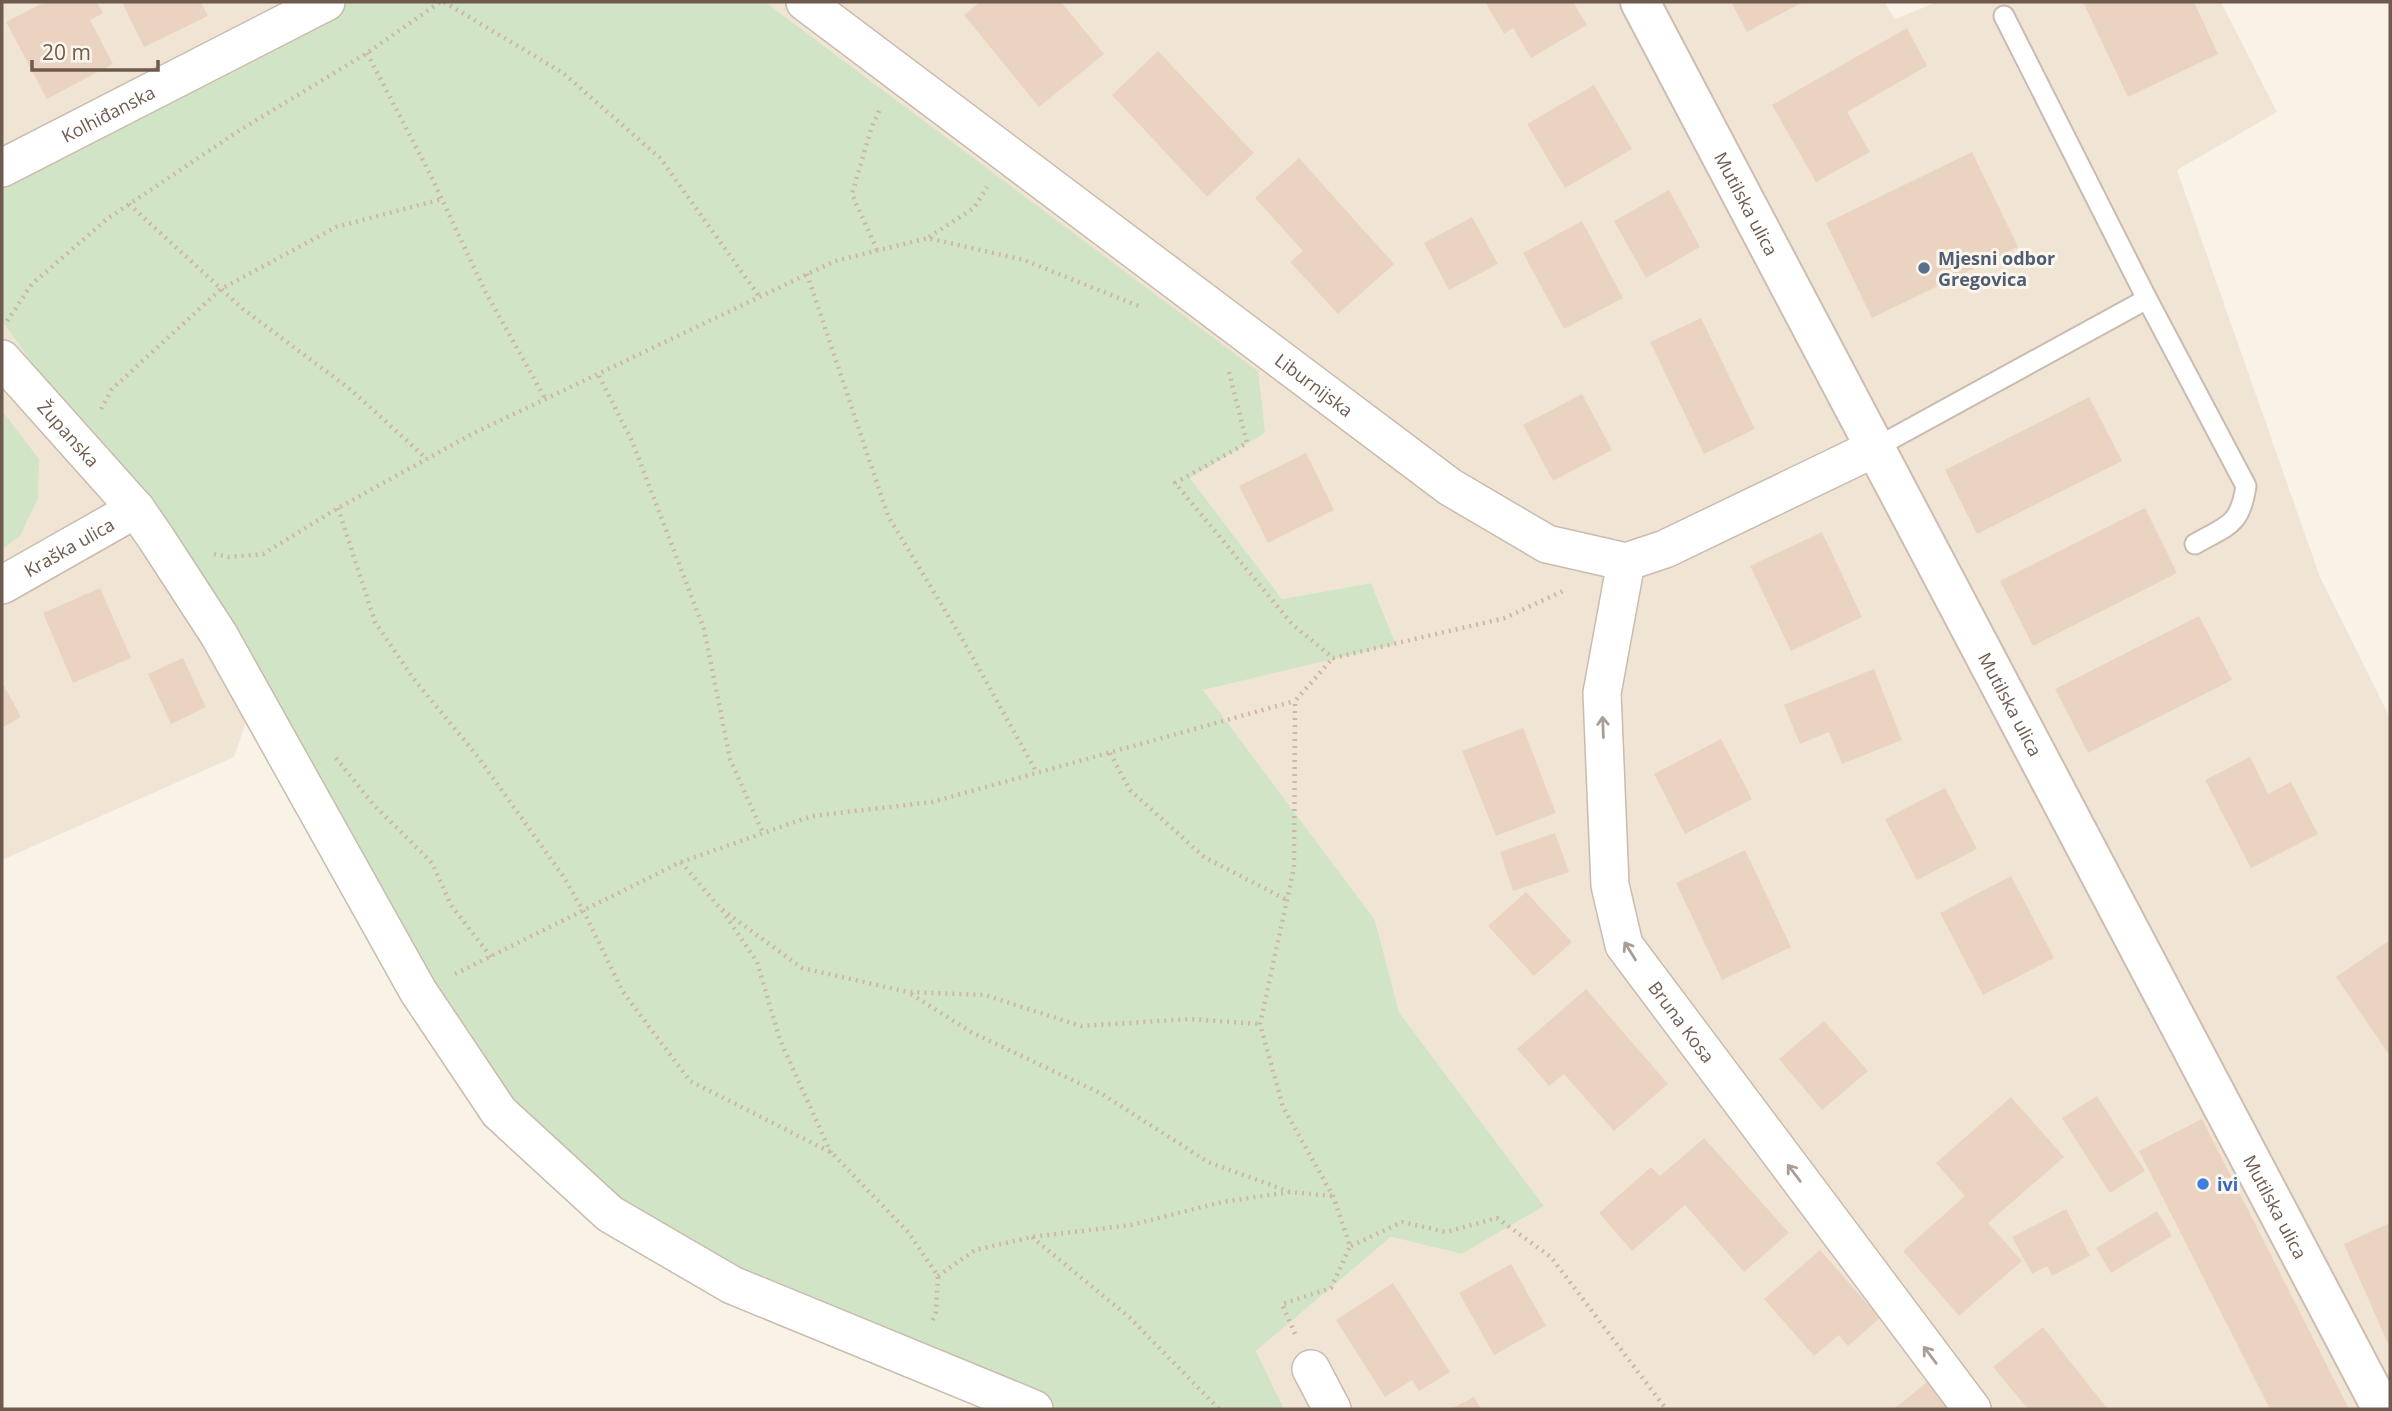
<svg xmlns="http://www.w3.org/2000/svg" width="2392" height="1411" font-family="'Open Sans',sans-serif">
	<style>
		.residential { fill: #f0e5d5 }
		.green { fill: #d1e5c6 }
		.building { fill: #ebd3c1 }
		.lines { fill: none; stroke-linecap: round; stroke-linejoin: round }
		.service-casing { stroke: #c9bbae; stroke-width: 23 }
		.minor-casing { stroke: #c9bbae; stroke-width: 40 }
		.secondary-casing { stroke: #cdbdaf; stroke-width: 42 }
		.path { stroke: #cfb7a5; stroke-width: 4.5; stroke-dasharray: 2 5; stroke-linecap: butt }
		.service { stroke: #fff; stroke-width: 19 }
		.minor { stroke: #fff; stroke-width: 37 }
		.secondary { stroke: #fff; stroke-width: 38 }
		.oneway { stroke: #a99d95 }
		.service-dot { fill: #5c6f8a; stroke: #fcf6ec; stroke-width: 2.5 }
		.shop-dot { fill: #3f7fe0; stroke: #fcf6ec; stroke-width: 2.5 }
		.labels { text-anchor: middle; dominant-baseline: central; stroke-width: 6; stroke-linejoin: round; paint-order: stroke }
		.street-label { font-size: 18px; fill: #6f5b4e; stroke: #fcf6ec }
		.service-label { font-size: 18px; font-weight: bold; fill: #4e5e75; stroke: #fcf6ec; text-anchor: start }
		.shop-label { font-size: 18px; font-weight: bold; fill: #366cbe; stroke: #fcf6ec; text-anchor: start }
	</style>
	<rect width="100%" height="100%" fill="#f9f2e6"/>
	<path class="residential" d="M2,2H496L2,303Z
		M765,2H1884L1895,19L1937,2H2221L2277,112L2177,170L2320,577L2390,718V1409H1284L1256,1351L1391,1237L1462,1254L1544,1206L1399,1012L1375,920L1202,689L1396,643L1371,583L1282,599L1190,478L1265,433Z
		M2,321L136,509L254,699L234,757L2,860Z"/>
	<path class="green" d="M345,2H765L1258,371L1265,433L1190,478L1282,599L1371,583L1396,644L1203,690L1375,920L1399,1012L1544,1206L1462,1254L1391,1237L1256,1351L1284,1409H1036L732,1285L498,1112L136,509L2,321V170Z
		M3,412L39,459L38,498L20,536L2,549Z"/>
	<path class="building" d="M45,2H97L103,13L90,20L113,64L47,99L6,22Z
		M122,2H201L208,16L144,47Z
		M980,2H1061L1104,54L1039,107L964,15Z
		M1485,2H1573L1587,25L1531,58L1513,28L1504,34Z
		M1731,2H1803L1747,32Z
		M2083,2H2194L2218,54L2128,97Z
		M1907,28L1927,66L1847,112L1870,152L1816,182L1772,105Z
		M1158,51L1254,153L1207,197L1112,95Z
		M1594,85L1632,149L1565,188L1527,124Z
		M1972,152L2018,247L1872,318L1826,223Z
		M1299,158L1394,264L1338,314L1290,262L1303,251L1255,198Z
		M1669,190L1700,247L1646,278L1614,221Z
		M1472,217L1498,264L1449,290L1424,243Z
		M1582,221L1623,298L1564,329L1523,253Z
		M1701,318L1755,429L1704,454L1650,342Z
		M1582,394L1612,450L1553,481L1523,425Z
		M2089,397L2122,461L1977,534L1945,470Z
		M1306,453L1334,510L1268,543L1239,486Z
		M2145,508L2177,573L2033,646L2000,581Z
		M1822,532L1862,617L1791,651L1750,566Z
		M100,588L131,658L73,683L43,613Z
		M2199,616L2232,680L2088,753L2055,689Z
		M183,658L206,707L171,724L148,674Z
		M1874,669L1902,740L1842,764L1829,732L1800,744L1784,705Z
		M2,682L21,717L2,728Z
		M1523,728L1556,813L1496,836L1462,751Z
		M1721,739L1752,799L1685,834L1654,774Z
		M2250,757L2268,794L2291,782L2318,834L2251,868L2205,780Z
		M1945,788L1977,849L1917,880L1885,819Z
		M1555,833L1569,872L1513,891L1500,852Z
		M1745,850L1791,947L1722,980L1676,883Z
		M2011,876L2054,958L1983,995L1940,913Z
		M1526,892L1572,942L1534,976L1488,926Z
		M2390,940V1056L2336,977Z
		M1586,989L1668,1084L1614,1131L1564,1074L1549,1086L1517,1049Z
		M1824,1021L1868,1071L1822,1110L1779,1059Z
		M2097,1096L2145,1171L2110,1193L2062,1118Z
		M2011,1097L2064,1157L1988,1223L2022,1261L1959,1316L1903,1251L1965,1196L1936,1163Z
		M2202,1119L2241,1196L2349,1409H2270L2139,1151Z
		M1704,1138L1789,1233L1744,1272L1685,1205L1632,1251L1599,1213L1651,1167L1660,1176Z
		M2066,1209L2090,1256L2052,1276L2047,1266L2032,1274L2012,1237Z
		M2157,1211L2172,1236L2111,1273L2096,1248Z
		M2390,1223V1348L2344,1244Z
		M1820,1250L1880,1318L1848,1346L1839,1335L1814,1356L1764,1299Z
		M1511,1264L1546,1326L1494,1355L1459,1293Z
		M1393,1283L1450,1372L1419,1391L1412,1380L1385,1397L1336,1320Z
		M2043,1327L2083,1378L2108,1409H2028L1993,1367Z
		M1927,1382L1949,1409H1894Z
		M1474,1397L1481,1409H1451Z"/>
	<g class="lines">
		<defs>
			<path id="service" d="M2147,299L2246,486C2240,526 2228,525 2195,544
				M1875,448L2147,299L2004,16"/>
			<g id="minor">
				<path id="s1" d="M805,2L1450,487L1547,544L1626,562L1665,549L1875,448"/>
				<path id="s2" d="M2,168L326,2"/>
				<path id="s3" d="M2,359L136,509L156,538L219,635L418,991L499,1112L610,1214L732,1285L1034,1409"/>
				<path id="s4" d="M1626,562L1602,693L1610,885L1624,945L1972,1409"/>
				<path id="s5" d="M2,585L136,509"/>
				<path d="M1311,1369L1332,1409"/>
			</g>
			<g id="secondary">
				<path id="s6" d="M1640,2L2382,1409"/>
			</g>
		</defs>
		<use href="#service" class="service-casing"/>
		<use href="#minor" class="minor-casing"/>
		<use href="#secondary" class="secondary-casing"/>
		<path class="path" d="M444,2L563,73L660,158L759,296
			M367,53L430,174L485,291L546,400
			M129,204L243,309L351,390L427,459
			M929,237L974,208L987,187
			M877,250L852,194L872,126L881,107
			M807,274L888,516L964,642L1037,773
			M7,321L32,284L107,219L240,130L367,53L440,2
			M1229,372L1247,443L1175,483L1292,624L1333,658L1505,618L1565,590
			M599,376L632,441L704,629L730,759L763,833
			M101,409L112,389L221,289L336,227L442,199
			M338,508L375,622L413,678L478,757L563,876L584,912L623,992L690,1081L832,1153L908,1232L938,1276L936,1312L931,1324
			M214,554L229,557L263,554L338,508L472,434L835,261L928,238L1024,260L1141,307
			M1110,753L1130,790L1204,857L1287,900
			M336,758L373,804L432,863L451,905L491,957
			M681,862L720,908L802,968L908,992L985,995L1081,1026L1190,1019L1260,1024
			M722,910L757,962L780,1040L831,1153
			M455,974L681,862L812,816L932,802L1295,701
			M911,994L971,1032L1102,1094L1208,1162L1290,1192
			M1032,1237L1130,1318L1219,1409
			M1351,1246L1402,1222L1446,1232L1497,1218L1551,1257L1666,1409
			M938,1276L975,1250L1032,1237L1131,1225L1222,1202L1290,1192L1332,1196
			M1295,1334L1282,1304L1331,1288L1350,1246L1333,1196L1283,1107L1260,1024L1294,868L1295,701L1333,658"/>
		<use href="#service" class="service"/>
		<use href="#minor" class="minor"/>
		<use href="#secondary" class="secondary"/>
	</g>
	<defs><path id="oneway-shaft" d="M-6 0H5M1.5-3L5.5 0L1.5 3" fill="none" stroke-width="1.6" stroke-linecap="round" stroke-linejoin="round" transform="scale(1.75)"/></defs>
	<g class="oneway">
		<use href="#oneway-shaft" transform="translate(1603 727) rotate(-92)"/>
		<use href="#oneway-shaft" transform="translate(1630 951) rotate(-122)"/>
		<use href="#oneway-shaft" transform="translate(1794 1173) rotate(-127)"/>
		<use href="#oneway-shaft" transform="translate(1930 1355) rotate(-127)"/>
	</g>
	<circle class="service-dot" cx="1924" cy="268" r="7"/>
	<circle class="shop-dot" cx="2203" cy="1184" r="7"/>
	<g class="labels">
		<g class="street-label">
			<text stroke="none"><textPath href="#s2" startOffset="119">Kolhiđanska</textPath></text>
			<text stroke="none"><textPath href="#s6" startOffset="228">Mutilska ulica</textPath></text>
			<text stroke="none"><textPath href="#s1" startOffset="637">Liburnijska</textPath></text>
			<text stroke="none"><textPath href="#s3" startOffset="100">Županska</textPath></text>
			<text stroke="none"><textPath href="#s5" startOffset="77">Kraška ulica</textPath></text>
			<text stroke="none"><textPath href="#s6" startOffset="794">Mutilska ulica</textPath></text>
			<text stroke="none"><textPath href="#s4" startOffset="483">Bruna Kosa</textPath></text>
			<text stroke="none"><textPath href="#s6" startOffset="1362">Mutilska ulica</textPath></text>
		</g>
		<g class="service-label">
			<text x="1938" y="258">Mjesni odbor<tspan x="1938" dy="21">Gregovica</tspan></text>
		</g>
		<g class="shop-label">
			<text x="2217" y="1184">ivi</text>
		</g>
	</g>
	<rect width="2392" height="1411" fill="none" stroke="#6f5b4e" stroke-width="7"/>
	<path d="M32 60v10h126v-10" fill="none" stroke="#6f5b4e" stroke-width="3.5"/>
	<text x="42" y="60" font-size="21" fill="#6f5b4e" stroke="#fcf6ec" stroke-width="5" paint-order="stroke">20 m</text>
</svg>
